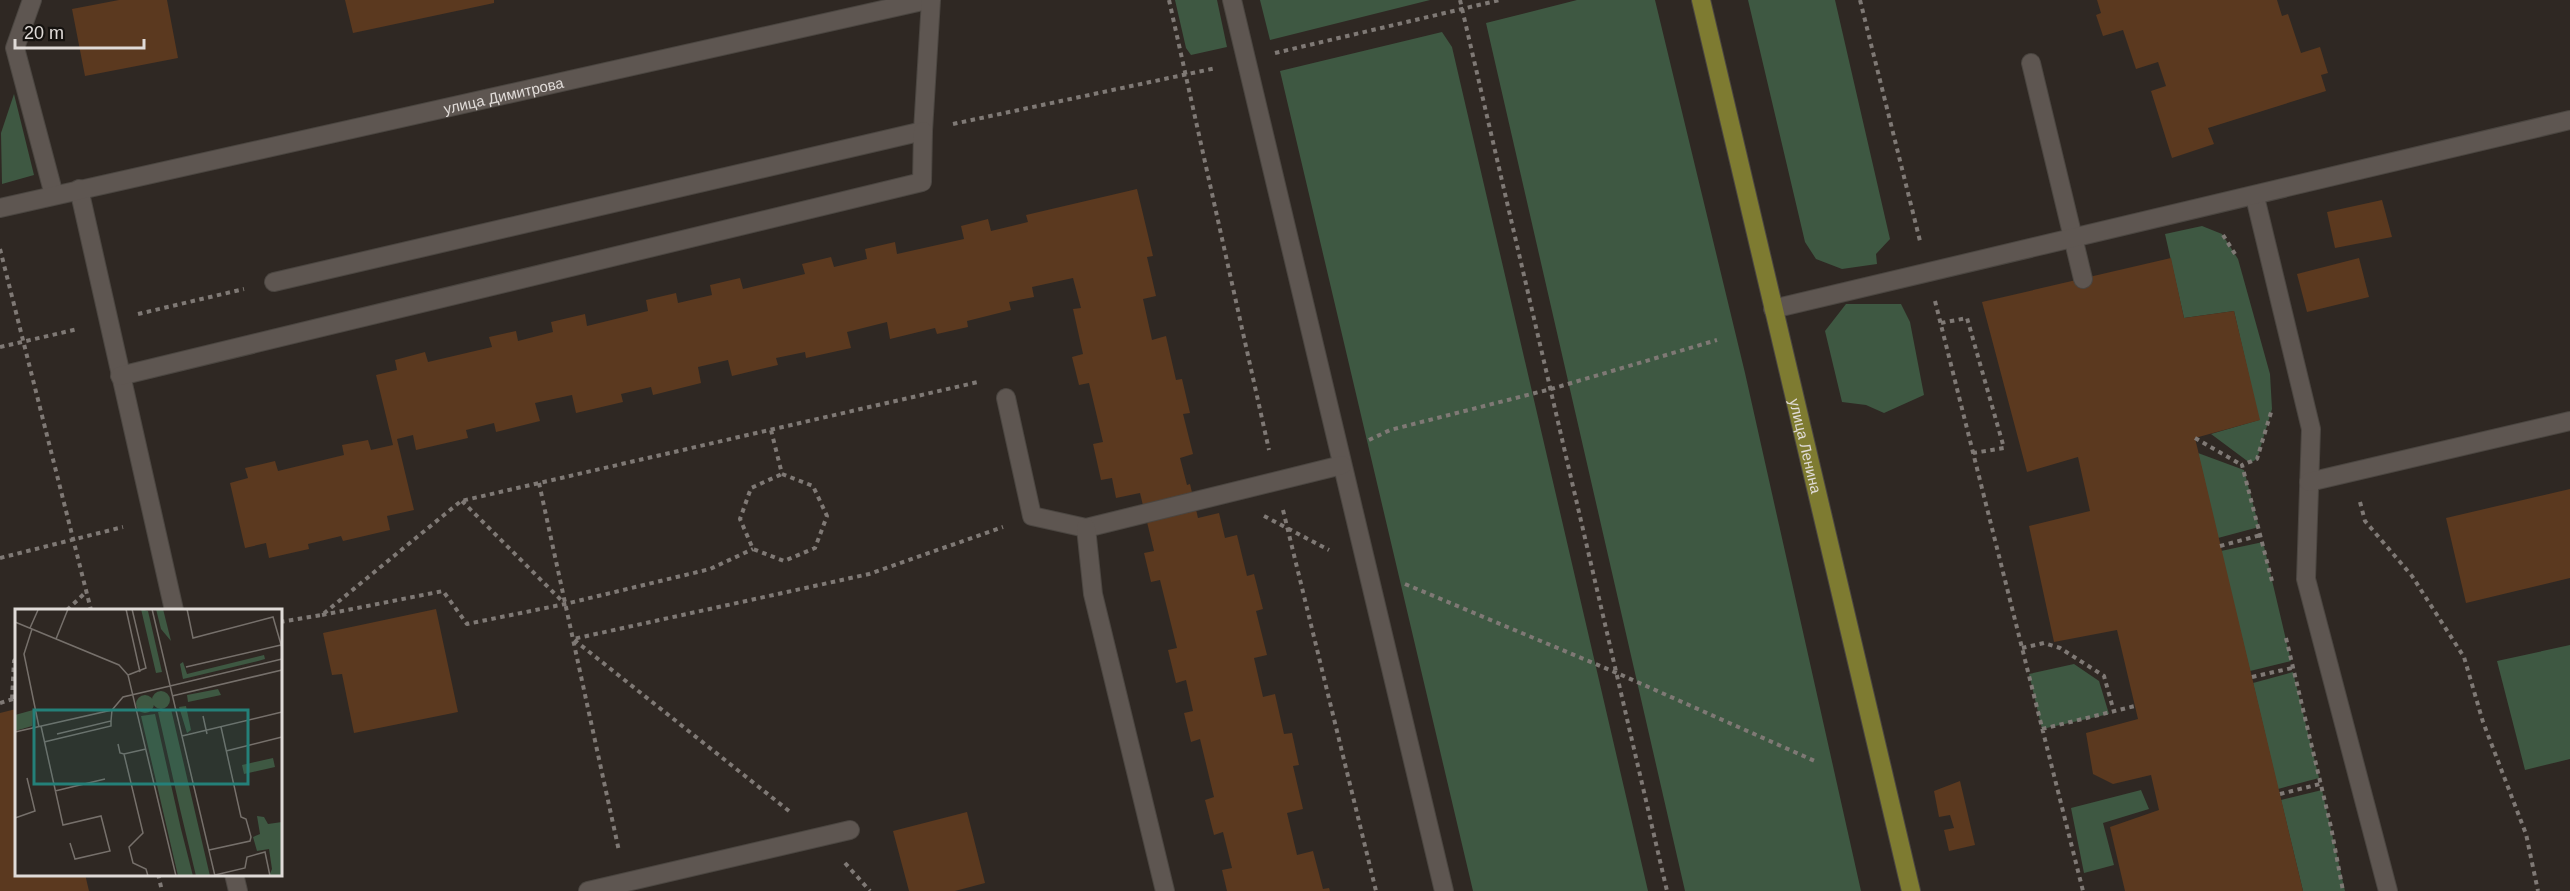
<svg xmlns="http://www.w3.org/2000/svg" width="2570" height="891" font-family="Arial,sans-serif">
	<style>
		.green { fill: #3e5842 }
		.building { fill: #5b391f }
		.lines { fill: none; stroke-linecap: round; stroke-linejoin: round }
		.minor-casing { stroke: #4b4641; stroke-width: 20 }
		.major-casing { stroke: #4b4641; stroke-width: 20 }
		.path { stroke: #7f7975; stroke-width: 4; stroke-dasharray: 4.5 4.5; stroke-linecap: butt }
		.minor { stroke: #5e5651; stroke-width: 18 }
		.major { stroke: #7e7b31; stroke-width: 18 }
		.labels { text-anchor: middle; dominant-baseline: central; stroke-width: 6; stroke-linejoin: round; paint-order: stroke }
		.street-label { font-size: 15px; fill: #e0dbd8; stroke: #15120f }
		.inset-road { fill: none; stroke: #76706b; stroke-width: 1.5 }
		.view { fill: #248079; fill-opacity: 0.15; stroke: #248079; stroke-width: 3 }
		.inset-edge { fill: none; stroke: #e0dbd8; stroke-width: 3 }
	</style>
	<rect width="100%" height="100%" fill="#2f2823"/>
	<path class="green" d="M1175,0H1217L1227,47L1191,55L1186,48Z
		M1260,0H1430L1270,40Z
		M1577,0H1655L1745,373L1861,891H1685L1486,23Z
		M1748,0H1835L1890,239L1876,254L1877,264L1842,269L1816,259L1805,242Z
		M1442,32L1452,47L1648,891H1473L1280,71Z
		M14,94L34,175L2,184L1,133Z
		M2202,226L2222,234L2238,259L2270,374L2272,409L2257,459L2250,463L2211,434L2259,420L2234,311L2184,318L2165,234Z
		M1846,304H1901L1910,322L1924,395L1884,413L1866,405L1842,402L1825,331Z
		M2198,453L2244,470L2259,527L2218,538Z
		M2263,542L2291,661L2250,671L2221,551Z
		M2570,645V759L2525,770L2497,661Z
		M2074,664L2099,681L2109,714L2042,729L2029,674Z
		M2293,672L2319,778L2278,789L2253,683Z
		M2141,790L2149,809L2103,823L2114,865L2084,873L2071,808Z
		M2322,790L2345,891H2303L2281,800Z"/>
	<path class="building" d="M119,0H167L178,58L85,76L72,9Z
		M345,0H494V3L353,33Z
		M2097,0H2277L2282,16L2288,14L2301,53L2320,47L2328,73L2321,75L2326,91L2208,128L2214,144L2172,158L2151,91L2166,86L2158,62L2136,69L2123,30L2103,36L2096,15L2101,13Z
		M1137,189L1153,256L1147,257L1156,296L1143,299L1152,340L1166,336L1176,380L1182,379L1190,413L1183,414L1193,454L1180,458L1187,485L1190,484L1198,518L1219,513L1225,538L1237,535L1247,576L1254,574L1263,609L1256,611L1267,655L1254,658L1263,697L1275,694L1284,734L1292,733L1299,765L1293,766L1303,809L1287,813L1297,855L1313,851L1323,889L1329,888L1330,891H1227L1222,870L1232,868L1223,832L1214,835L1205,800L1214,797L1200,739L1191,742L1184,713L1193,711L1186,680L1176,683L1168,650L1177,648L1160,580L1151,582L1144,553L1154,551L1140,493L1116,498L1112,478L1101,480L1093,444L1103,442L1089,383L1079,385L1072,357L1083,354L1073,309L1081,308L1073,278L1032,287L1034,297L1009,302L1011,310L967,321L968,327L937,334L935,328L890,339L887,322L847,332L851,348L806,358L805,352L776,358L778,365L732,376L728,360L698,367L701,383L653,395L651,387L621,394L623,402L576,413L572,395L535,403L540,421L496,432L494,423L466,430L468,438L416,450L413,435L397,439L414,510L387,516L390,530L343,541L341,536L308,544L309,549L269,558L266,543L245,548L230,483L248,478L245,468L275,461L278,471L344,455L342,445L368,440L371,450L393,445L376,375L397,370L395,360L425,352L428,362L492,347L489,337L516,331L518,341L553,332L551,322L585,314L587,326L648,311L646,300L676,293L678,303L712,295L710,285L740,278L743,289L805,274L802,264L831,257L834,267L867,259L865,249L895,242L897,254L964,239L961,226L988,219L991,231L1028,222L1026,215Z
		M2382,200L2392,237L2335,248L2327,212Z
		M2171,258L2184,318L2234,311L2260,420L2195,438L2303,891H2125L2110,827L2159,810L2151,775L2113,784L2093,774L2086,733L2138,719L2117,630L2054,642L2029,526L2090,511L2078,457L2027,472L1982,302Z
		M2359,258L2369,297L2307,312L2297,274Z
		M2570,489V578L2466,603L2446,518Z
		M436,609L458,712L354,733L342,674L332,675L323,633Z
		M16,709V874H85L89,891H0V713Z
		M1960,781L1975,845L1949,851L1944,830L1954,828L1950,815L1939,817L1934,791Z
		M967,812L985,883L955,891H909L893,831Z"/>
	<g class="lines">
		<defs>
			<g id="minor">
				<path d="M32,0L15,48L54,195"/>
				<path d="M1232,0L1444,891"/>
				<path d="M2031,63L2083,279"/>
				<path d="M79,189L174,610"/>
				<path d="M2255,197L2311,429L2306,579L2388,891"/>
				<path id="s1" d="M0,208L927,0"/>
				<path d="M274,282L923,131L931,0"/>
				<path d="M1773,309L2570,120"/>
				<path d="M120,376L922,182L923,131"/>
				<path d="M1006,398L1032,516L1086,528L1342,465"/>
				<path d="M2309,482L2570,421"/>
				<path d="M1086,528L1093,594L1165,891"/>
				<path d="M234,874L238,891"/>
				<path d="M588,891L850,830"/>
			</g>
			<g id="major">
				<path id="s2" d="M1701,0L1911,891"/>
			</g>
		</defs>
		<use href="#minor" class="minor-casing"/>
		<use href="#major" class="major-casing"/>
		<path class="path" d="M1169,0L1269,450
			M1460,0L1667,891
			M1860,0L1920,241
			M1275,53L1500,0
			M953,124L1216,68
			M2223,235L2235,254
			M0,249L91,610
			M1935,301L2083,891
			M138,314L244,289
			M1941,323L1967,318L2004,448L1973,453
			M0,347L78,329
			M771,430L782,474
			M2195,438L2242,465
			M1369,440L1390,430L1551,389L1717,340
			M782,474L813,486L827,516L815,548L784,561L753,549L740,519L751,488Z
			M539,483L619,851
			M462,501L565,604
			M2360,502L2365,521L2412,576L2464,657L2483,722L2526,834L2538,891
			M1283,510L1376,891
			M1264,516L1329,550
			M2220,546L2261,535
			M0,558L123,527
			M2272,581L2242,465L2257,459L2272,409
			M1405,584L1617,673L1817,762
			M67,610L86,592
			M322,615L443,591L467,624L565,604L710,569L753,549
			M280,622L322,615L461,501L978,382
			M2286,638L2331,827L2343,891
			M2022,648L2044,643L2060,648L2104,676L2114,712
			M2252,677L2292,668
			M12,699L14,661L16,659
			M0,703L16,698
			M2042,729L2135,706
			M2280,794L2320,784
			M789,811L573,639L869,574L1003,527
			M845,863L870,891
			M158,874L162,891"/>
		<use href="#minor" class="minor"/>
		<use href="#major" class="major"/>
	</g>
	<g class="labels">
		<g class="street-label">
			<text stroke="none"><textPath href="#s1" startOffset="516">улица Димитрова</textPath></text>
			<text stroke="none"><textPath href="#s2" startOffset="458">улица Ленина</textPath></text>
		</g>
	</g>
	<g transform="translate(15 609)">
		<rect width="267" height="267" fill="#2f2823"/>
		<path d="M126,0L133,2L147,63L141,64ZM141,0H148L156,32L146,20ZM249,46L250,50L243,52L168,70L165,55L168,53L172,65ZM203,80L206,86L173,93L172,86ZM137 91a9 9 0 1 1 18 0a9 9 0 1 1-18 0ZM121 95a9 9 0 1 1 18 0a9 9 0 1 1-18 0ZM171,97L176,121L172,124L164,98ZM156,100L177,190L195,267H181L165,200L143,103ZM18,101L17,117L0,122V106ZM140,105L166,220L178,267H163L126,107ZM258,149L260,158L229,165L227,156ZM242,207L249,208L253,215L267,213V267H254L257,260L254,240L242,242L238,228L245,225Z" fill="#3e5842"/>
		<path class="inset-road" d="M111,0L125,63M137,0L200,267M172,0L178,29L258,8L267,39M0,13L104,56L113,66L161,267M15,19L23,1M17,20L9,45L24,118M41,30L53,0M171,58L266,36M113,66L131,59L117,0M155,77L267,50M157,87L267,61M188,107L192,125M26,117L48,216L86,207L95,242L60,250L55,234M0,123L97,101L108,88L155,77M42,125L96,112L97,101M167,127L267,103M29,133L96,117V112M103,135L105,144L109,145L131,140M211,142L267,128M109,145L128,224L114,238L118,254L131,260L133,267M40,182L90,170M0,209L20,202L12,169M194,241L235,232L236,228L231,210L226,208L206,118M200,266L230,259L232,248L250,243L255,267"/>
		<path class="view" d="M19,101H233V175H19Z"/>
		<rect width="267" height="267" class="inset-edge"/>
	</g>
	<path d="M15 39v9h129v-9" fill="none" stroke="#e0dbd8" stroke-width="3"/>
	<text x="24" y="39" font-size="18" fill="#e0dbd8" stroke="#15120f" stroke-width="4.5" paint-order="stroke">20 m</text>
</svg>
